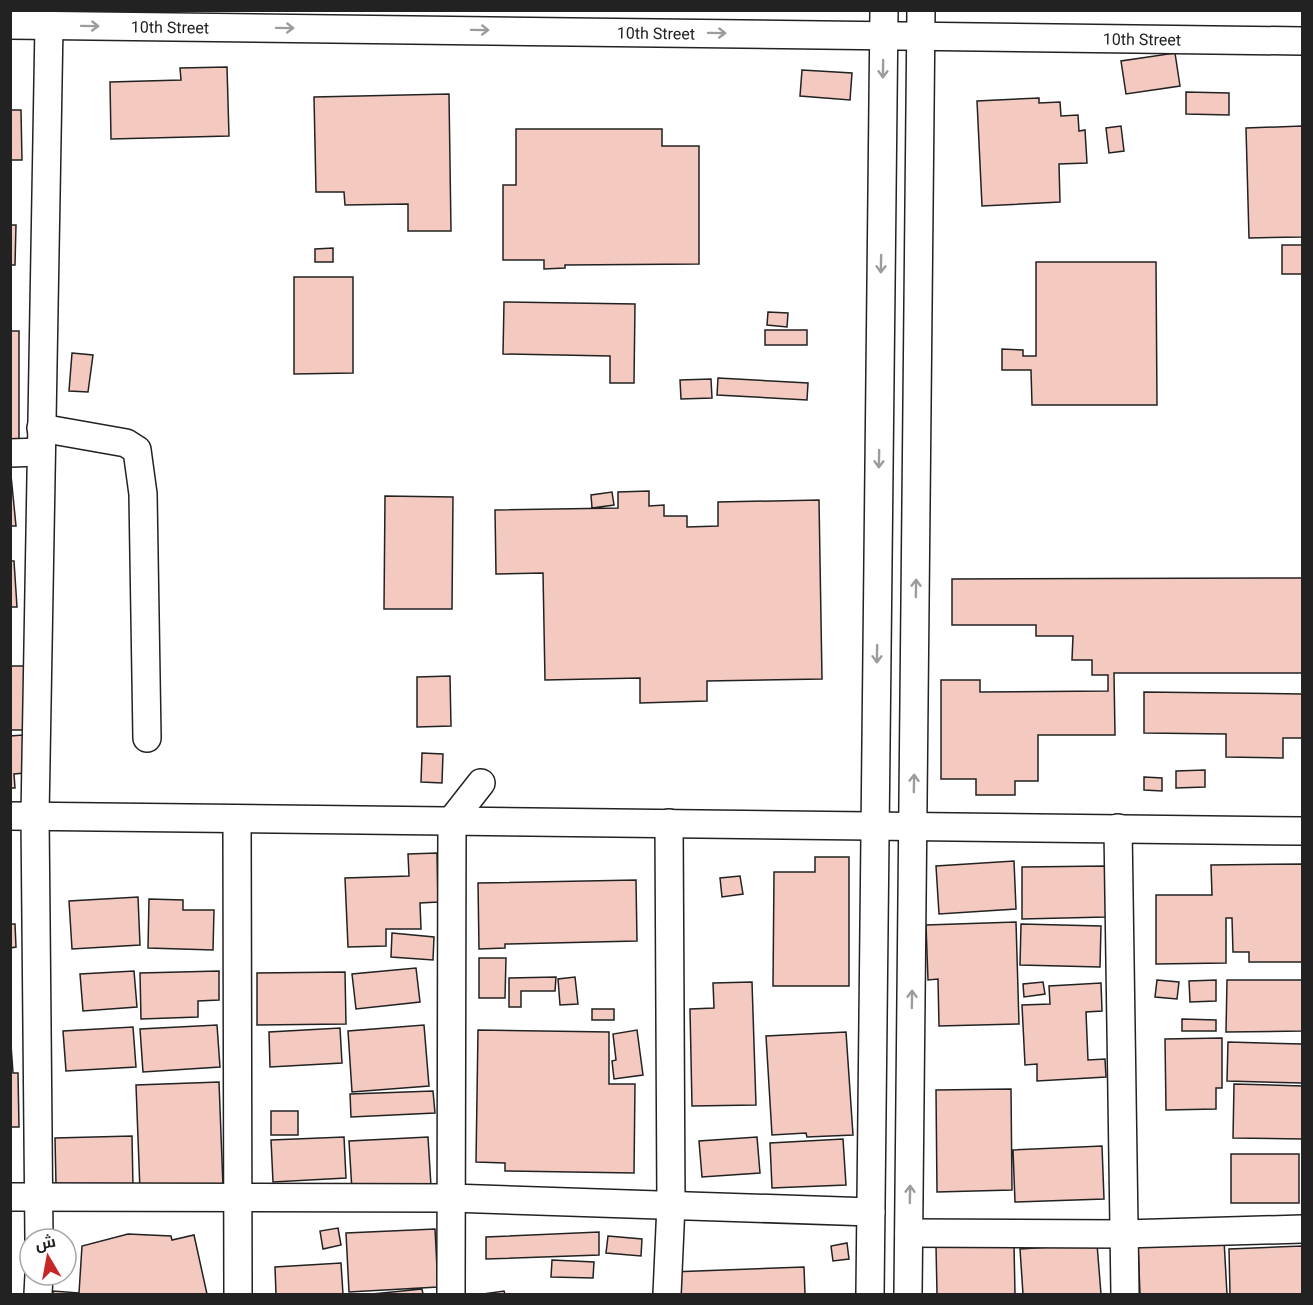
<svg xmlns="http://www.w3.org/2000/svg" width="1313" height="1305" font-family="Roboto,Cairo,sans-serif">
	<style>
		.building { fill: #f3c9c0; stroke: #222; stroke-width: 1.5 }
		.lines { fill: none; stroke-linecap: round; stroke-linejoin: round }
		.minor-casing { stroke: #222; stroke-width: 30 }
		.minor { stroke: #fff; stroke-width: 27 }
		.oneway { stroke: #9c9c9c }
		.labels { text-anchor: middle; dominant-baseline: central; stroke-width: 4.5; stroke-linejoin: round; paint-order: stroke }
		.street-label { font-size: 16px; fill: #222; stroke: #fff }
	</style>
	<rect width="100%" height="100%" fill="#fff"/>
	<path class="building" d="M1175,53L1180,86L1126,94L1121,61Z
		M227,67L229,136L111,139L110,82L181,80L180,68Z
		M802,70L852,73L850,100L800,96Z
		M1186,92L1229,93V115L1186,114Z
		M449,94L451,231H408V204L345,205L344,192H316L314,97Z
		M1039,98V103L1060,102L1061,116L1078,115L1079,131L1085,130L1087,163L1059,164L1060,202L982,206L977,101Z
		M10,110H21L22,160H10Z
		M1121,126L1124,151L1109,153L1106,128Z
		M1302,126V237L1249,238L1246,128Z
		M516,129H662V146H699V264L565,265V268L544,269V260H503V185H516Z
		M10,225H16L15,265H10Z
		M1282,245H1302V274H1282Z
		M333,248V262H315V249Z
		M1036,262H1156L1157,405H1032L1031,370H1002V349L1023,350V356H1036Z
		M294,277H353V373L294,374Z
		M504,302L635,304L634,383H610V356L503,354Z
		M768,312L788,313L787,327L767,325Z
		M765,330H807V345H765Z
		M10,331H19V441H10Z
		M72,353L93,355L88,392L69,391Z
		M718,378L808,383L807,400L717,395Z
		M711,379L712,398L681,399L680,380Z
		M10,465L16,526H10Z
		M649,491V506L664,505V516H687V527L718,526V502L819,500L822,679L707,681V701L640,703V678L545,680L543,573L496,574L495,510L618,508V492Z
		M612,492L614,505L592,508L591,495Z
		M385,496L453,497L452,609H384Z
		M10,561H14L17,607H10Z
		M1302,578V673H1114L1115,735H1038V781H1015V795H976V779H941V680H980V692L1108,691V675H1092V660H1072L1073,636H1036V625H952V579Z
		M10,666H27L28,730H10Z
		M450,676L451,726L417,727V677Z
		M1144,692L1302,694V738H1283V758L1226,757V734L1144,733Z
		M23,735L25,773L14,774L15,788H10V736Z
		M422,753L443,754L442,783L421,782Z
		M1205,770V787L1176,788V771Z
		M1144,777L1162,778V791L1144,790Z
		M437,853L438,902L420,903L421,929H386V946L348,947L345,878L409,876L408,854Z
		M815,857H849V986H773L774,872H815Z
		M1014,861L1016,909L939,914L936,866Z
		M1302,864V962H1249V952H1233L1232,918H1226V963L1156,964V895H1212L1211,865Z
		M1106,866V917L1022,919V867Z
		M740,876L743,894L722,897L720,878Z
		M636,880L637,941L505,944V948L479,949L478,883Z
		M138,897L140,945L72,949L69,901Z
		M149,899L183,900V910H214L213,950L148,948Z
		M1016,922L1019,1024L939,1026L938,979L928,980L926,925Z
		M10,924H15L16,947L10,948Z
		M1021,924L1101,926L1100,967L1020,965Z
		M392,933L434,937L433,960L391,957Z
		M479,958H506L505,998H479Z
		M416,968L420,1002L356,1009L352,974Z
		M134,971L137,1007L83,1011L80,974Z
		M219,971V1000L198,1001V1017L141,1019L140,973Z
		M345,972L346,1024L257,1025V973Z
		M556,977L555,991H521V1007H509V978Z
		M575,977L578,1004L560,1005L558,979Z
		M1157,980L1179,982L1177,999L1155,997Z
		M1216,980V1001L1190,1002L1189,981Z
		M1227,980H1302V1031L1226,1032Z
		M752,982L756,1105L692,1106L690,1009L714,1008L713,983Z
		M1043,982L1045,994L1024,997L1023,984Z
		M1101,983L1102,1011L1086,1012L1088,1060L1105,1059L1106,1077L1037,1081V1064L1025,1065L1022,1005L1050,1004L1049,986Z
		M592,1009H614V1020H592Z
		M1182,1019L1216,1020V1031H1182Z
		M217,1025L220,1067L143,1072L140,1029Z
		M424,1025L429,1086L352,1092L348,1031Z
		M133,1027L136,1067L66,1071L63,1031Z
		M340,1028L342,1063L270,1067L269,1032Z
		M10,1030L13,1073H18L19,1127H10Z
		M478,1030L609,1032V1084H635L634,1173L505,1171V1163L476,1162Z
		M637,1030L643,1075L614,1079L612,1061L616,1060L613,1034Z
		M846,1032L853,1135L807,1137L806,1133L772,1135L766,1036Z
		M1222,1038V1088H1216V1109L1166,1110L1165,1039Z
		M1228,1042L1302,1044V1083L1227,1081Z
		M219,1082L223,1187L140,1191L136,1085Z
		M1234,1084L1302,1086V1139L1233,1138Z
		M1011,1089L1012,1190L937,1192L936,1090Z
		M433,1091L435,1113L351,1117L350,1094Z
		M271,1111H298V1135H271Z
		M132,1136L133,1188H96V1184L56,1185L55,1138Z
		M344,1137L346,1178L273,1182L271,1140Z
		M428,1137L431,1186L352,1191L349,1141Z
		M757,1137L760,1173L702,1177L699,1141Z
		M843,1139L846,1185L772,1188L770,1143Z
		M1102,1146L1104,1199L1015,1202L1013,1150Z
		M1231,1154H1299V1203H1231Z
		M338,1228L341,1245L323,1249L320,1231Z
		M435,1229L438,1287L349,1292L346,1233Z
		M599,1232V1255L486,1259V1237Z
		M128,1234L171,1236L172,1240L194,1235L207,1294H53V1291L79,1293L82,1246Z
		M608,1236L642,1239L641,1256L606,1253Z
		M1224,1240L1227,1294H1140L1138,1244Z
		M847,1243L849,1259L833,1261L831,1246Z
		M1097,1244L1101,1294H1023L1020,1249Z
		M1014,1245L1015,1294H937L936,1246Z
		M1302,1246V1294H1230L1229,1249Z
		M552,1260L594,1262L593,1278L551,1277Z
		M341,1263L343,1294H276L275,1267Z
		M804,1267L805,1294H672L671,1272Z
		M422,1289L423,1294H372Z
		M504,1291L505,1294H483Z"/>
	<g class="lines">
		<defs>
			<g id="minor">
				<path id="s1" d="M10,25L1302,41"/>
				<path d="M41,428L126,443L137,450L143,494L147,738"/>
				<path d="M10,453L41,452"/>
				<path d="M10,816L1302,831"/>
				<path d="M237,819L238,1294"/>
				<path d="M1118,828L1125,1294"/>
				<path d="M10,1197L451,1198L871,1212"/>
				<path d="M909,1233L1124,1234L1302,1229"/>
				<path d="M39,1239L35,816L49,25"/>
				<path d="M38,1294L39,1275"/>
				<path d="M451,1294L452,820L481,783"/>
				<path d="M667,1294L671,1205L669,823"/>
				<path d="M870,1294L884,10"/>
				<path d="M908,1294L921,10"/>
			</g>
		</defs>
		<use href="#minor" class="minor-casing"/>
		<use href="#minor" class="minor"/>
	</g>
	<defs><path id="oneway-shaft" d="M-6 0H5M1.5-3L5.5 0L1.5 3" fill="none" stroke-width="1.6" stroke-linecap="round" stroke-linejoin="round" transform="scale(1.5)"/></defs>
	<g class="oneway">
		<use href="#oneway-shaft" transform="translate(90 26) rotate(1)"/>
		<use href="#oneway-shaft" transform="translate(285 28) rotate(1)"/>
		<use href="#oneway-shaft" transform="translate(480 30) rotate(1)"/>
		<use href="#oneway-shaft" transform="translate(717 33) rotate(1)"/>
		<use href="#oneway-shaft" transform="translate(883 69) rotate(91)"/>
		<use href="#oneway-shaft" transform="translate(881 264) rotate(91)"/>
		<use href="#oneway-shaft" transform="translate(879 459) rotate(91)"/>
		<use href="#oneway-shaft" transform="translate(916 588) rotate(-89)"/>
		<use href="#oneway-shaft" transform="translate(877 654) rotate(91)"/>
		<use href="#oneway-shaft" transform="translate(914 783) rotate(-89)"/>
		<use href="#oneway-shaft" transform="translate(912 999) rotate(-89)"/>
		<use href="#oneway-shaft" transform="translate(910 1194) rotate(-89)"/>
	</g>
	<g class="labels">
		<g class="street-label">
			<text stroke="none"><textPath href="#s1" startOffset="160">10th Street</textPath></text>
			<text stroke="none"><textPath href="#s1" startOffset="646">10th Street</textPath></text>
			<text stroke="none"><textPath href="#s1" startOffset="1132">10th Street</textPath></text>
		</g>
	</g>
	<rect width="1313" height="1305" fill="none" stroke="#222222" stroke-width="24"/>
	<g transform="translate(48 1257) rotate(350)"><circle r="28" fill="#ffffff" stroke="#a7a7a7" stroke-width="1.5"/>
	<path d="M0-4.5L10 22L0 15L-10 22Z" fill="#c62828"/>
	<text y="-9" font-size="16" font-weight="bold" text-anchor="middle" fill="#222222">ش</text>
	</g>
</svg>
